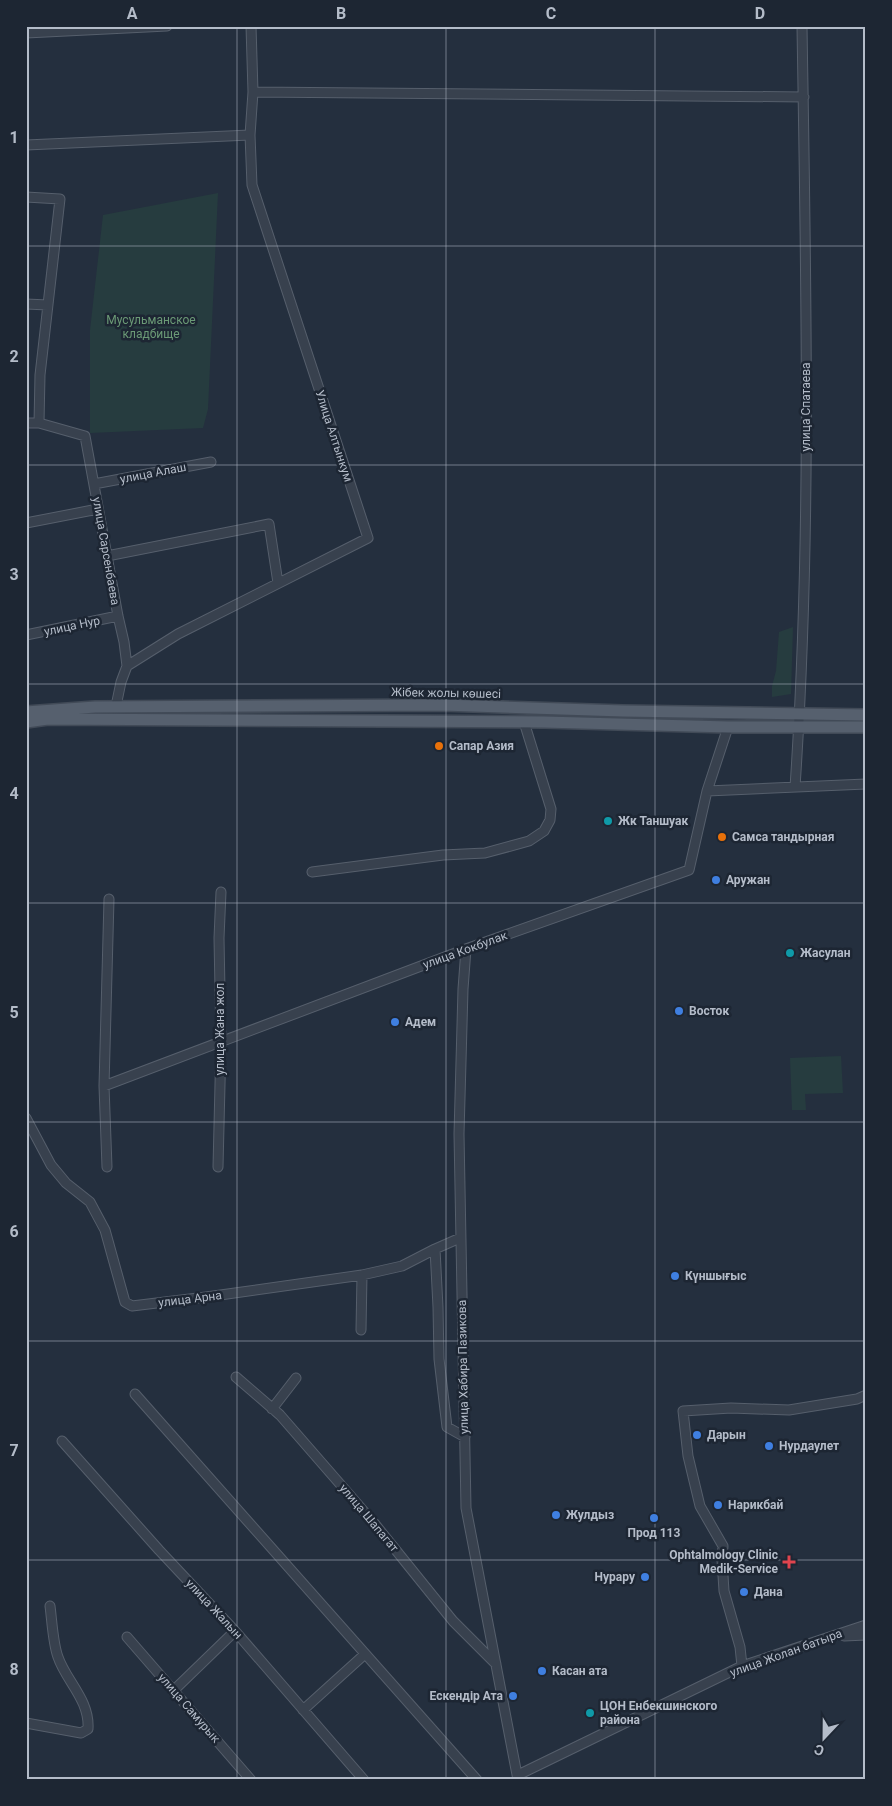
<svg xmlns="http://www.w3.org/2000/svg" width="892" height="1806" font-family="Roboto,sans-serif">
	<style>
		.green { fill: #263c3f }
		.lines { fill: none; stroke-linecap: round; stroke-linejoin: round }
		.minor-casing { stroke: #565f6c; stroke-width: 11 }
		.major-casing { stroke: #414a57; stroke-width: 14 }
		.minor { stroke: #38414e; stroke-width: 9 }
		.major { stroke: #56606e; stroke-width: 11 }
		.grid { fill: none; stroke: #b4bcc9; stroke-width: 1; stroke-opacity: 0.55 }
		.food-dot { fill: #e8710a; stroke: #1d2633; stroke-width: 2 }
		.culture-dot { fill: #0f9aa8; stroke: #1d2633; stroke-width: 2 }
		.shop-dot { fill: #3f7fe0; stroke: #1d2633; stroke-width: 2 }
		.health-dot { fill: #e0444e; stroke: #1d2633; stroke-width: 2 }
		.labels { text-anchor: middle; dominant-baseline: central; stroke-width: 5; stroke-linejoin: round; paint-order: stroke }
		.park-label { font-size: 12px; fill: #6b9a76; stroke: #1d2633 }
		.street-label { font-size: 12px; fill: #b4bcc9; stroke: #1d2633 }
		.poi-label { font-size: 12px; font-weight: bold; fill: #b4bcc9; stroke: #1d2633; text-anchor: start }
		.neatline { fill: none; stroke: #b4bcc9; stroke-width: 2 }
		.grid-label { font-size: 16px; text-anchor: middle; font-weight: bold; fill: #b4bcc9 }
	</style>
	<rect width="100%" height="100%" fill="#242f3e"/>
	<path class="green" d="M218,193L208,409L203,428L90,433V330L103,215Z
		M793,627L791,694L772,697V686L776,671L779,632Z
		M841,1056L843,1093L805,1094L806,1110H792L790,1058Z"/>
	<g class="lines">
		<defs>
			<path id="minor" d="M26,33L167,26
				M253,92L804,97
				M26,145L250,135
				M26,197L60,199L40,375L39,423
				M26,304L48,305
				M26,423H39L85,436L118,616L124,642L127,666
				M94,484L211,462
				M26,523L98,509
				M107,556L269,524L278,583
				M26,635L118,616
				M116,706L121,682L127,666L178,634L368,538L252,185L250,135L253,92L251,26
				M795,787C812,534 806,280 802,26
				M707,791L866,784
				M312,872L443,855L485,853L529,841L544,831L550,820L551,809L524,722
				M466,949L463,989L459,1134L466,1508L518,1780
				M104,1086L466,949L689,870L707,791L728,727
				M26,1118L51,1165L66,1183L90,1202L105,1230L125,1302L132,1306L206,1297L362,1275L402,1266L435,1249L460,1238
				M107,1167L104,1086L109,899
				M218,1167L221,1043L219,938L221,892
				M435,1249L438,1307L439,1359L447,1427L465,1437
				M361,1330L362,1275
				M236,1377L280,1415L374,1523L453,1621L496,1664
				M135,1394L477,1780
				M272,1409L296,1378
				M62,1441L159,1550L235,1631L364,1780
				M844,1636L866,1635
				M127,1637L251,1780
				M742,1666L740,1647L724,1591L722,1560L723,1546L700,1506L688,1456L683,1411L731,1408L789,1410L857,1399L866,1395
				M173,1691L235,1631
				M303,1710L365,1654
				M26,1723L81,1733L88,1729C90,1700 66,1681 58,1657C53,1644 52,1621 50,1606
				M518,1775L742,1666L866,1625"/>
			<path id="major" d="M26,712L95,707L443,705L623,711L866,715
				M26,722L48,719L544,722L728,727H866"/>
		</defs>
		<use href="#minor" class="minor-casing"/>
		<use href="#major" class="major-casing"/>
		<use href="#minor" class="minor"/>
		<use href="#major" class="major"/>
	</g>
	<path class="grid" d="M237,26V1780M446,26V1780M655,26V1780M26,246H866M26,465H866M26,684H866M26,903H866M26,1122H866M26,1341H866M26,1560H866"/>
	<g class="food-dot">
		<circle cx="439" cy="746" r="5"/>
		<circle cx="722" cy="837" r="5"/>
	</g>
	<g class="culture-dot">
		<circle cx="608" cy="821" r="5"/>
		<circle cx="790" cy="953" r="5"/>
		<circle cx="590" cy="1713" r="5"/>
	</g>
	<g class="shop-dot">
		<circle cx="716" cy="880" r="5"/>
		<circle cx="679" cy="1011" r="5"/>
		<circle cx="395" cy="1022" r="5"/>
		<circle cx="675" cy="1276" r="5"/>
		<circle cx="697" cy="1435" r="5"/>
		<circle cx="769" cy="1446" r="5"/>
		<circle cx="718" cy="1505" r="5"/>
		<circle cx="556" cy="1515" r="5"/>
		<circle cx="654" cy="1518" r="5"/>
		<circle cx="645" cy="1577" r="5"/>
		<circle cx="744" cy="1592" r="5"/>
		<circle cx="542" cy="1671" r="5"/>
		<circle cx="513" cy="1696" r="5"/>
	</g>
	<path class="health-dot" d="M786.5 1554.5h5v5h5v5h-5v5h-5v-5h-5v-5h5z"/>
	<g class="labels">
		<g class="park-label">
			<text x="151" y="320">Мусульманское<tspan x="151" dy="14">кладбище</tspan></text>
		</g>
		<g class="street-label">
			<text transform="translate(806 407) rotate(-90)">улица Спатаева</text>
			<text transform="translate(334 436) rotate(72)">Улица Алтынкум</text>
			<text transform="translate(153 473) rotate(-11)">улица Алаш</text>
			<text transform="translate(106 551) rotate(80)">улица Сарсенбаева</text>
			<text transform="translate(72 626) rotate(-12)">улица Нур</text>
			<text transform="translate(446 693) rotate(1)">Жібек жолы көшесі</text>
			<text transform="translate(465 950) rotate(-20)">улица Кокбулак</text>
			<text transform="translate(220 1029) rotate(-90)">улица Жана жол</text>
			<text transform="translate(190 1299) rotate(-7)">улица Арна</text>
			<text transform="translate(463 1367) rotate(-91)">улица Хабира Пазикова</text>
			<text transform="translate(369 1518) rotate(50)">улица Шапагат</text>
			<text transform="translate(214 1609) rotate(47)">улица Жалын</text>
			<text transform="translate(786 1653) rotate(-20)">улица Жолан батыра</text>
			<text transform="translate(189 1708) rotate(49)">улица Самурык</text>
		</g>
		<g class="poi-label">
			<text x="449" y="746">Сапар Азия</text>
			<text x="618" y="821">Жк Таншуак</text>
			<text x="732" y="837">Самса тандырная</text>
			<text x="726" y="880">Аружан</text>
			<text x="800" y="953">Жасулан</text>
			<text x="689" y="1011">Восток</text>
			<text x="405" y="1022">Адем</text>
			<text x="685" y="1276">Күншығыс</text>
			<text x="707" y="1435">Дарын</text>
			<text x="779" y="1446">Нурдаулет</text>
			<text x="728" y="1505">Нарикбай</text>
			<text x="566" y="1515">Жулдыз</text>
			<text x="654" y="1533" text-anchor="middle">Прод 113</text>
			<text x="778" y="1555" text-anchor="end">Ophtalmology Clinic<tspan x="778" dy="14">Medik-Service</tspan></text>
			<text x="635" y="1577" text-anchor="end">Нурару</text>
			<text x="754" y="1592">Дана</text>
			<text x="552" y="1671">Касан ата</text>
			<text x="503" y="1696" text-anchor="end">Ескендір Ата</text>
			<text x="600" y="1706">ЦОН Енбекшинского<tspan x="600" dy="14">района</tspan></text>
		</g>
	</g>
	<rect width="892" height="1806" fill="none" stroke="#1d2633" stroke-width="55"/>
	<g transform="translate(824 1738) rotate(202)" stroke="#1d2633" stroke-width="4" paint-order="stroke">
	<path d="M0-4L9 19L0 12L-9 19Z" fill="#b4bcc9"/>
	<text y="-8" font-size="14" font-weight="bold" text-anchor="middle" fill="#b4bcc9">С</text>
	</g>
	<rect x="28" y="28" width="836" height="1750" class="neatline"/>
	<g class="grid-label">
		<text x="132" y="19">A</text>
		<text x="341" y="19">B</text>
		<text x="551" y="19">C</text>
		<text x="760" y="19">D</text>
		<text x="14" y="143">1</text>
		<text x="14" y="362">2</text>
		<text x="14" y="580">3</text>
		<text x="14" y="799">4</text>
		<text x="14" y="1018">5</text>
		<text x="14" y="1237">6</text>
		<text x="14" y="1456">7</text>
		<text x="14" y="1675">8</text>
	</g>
</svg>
